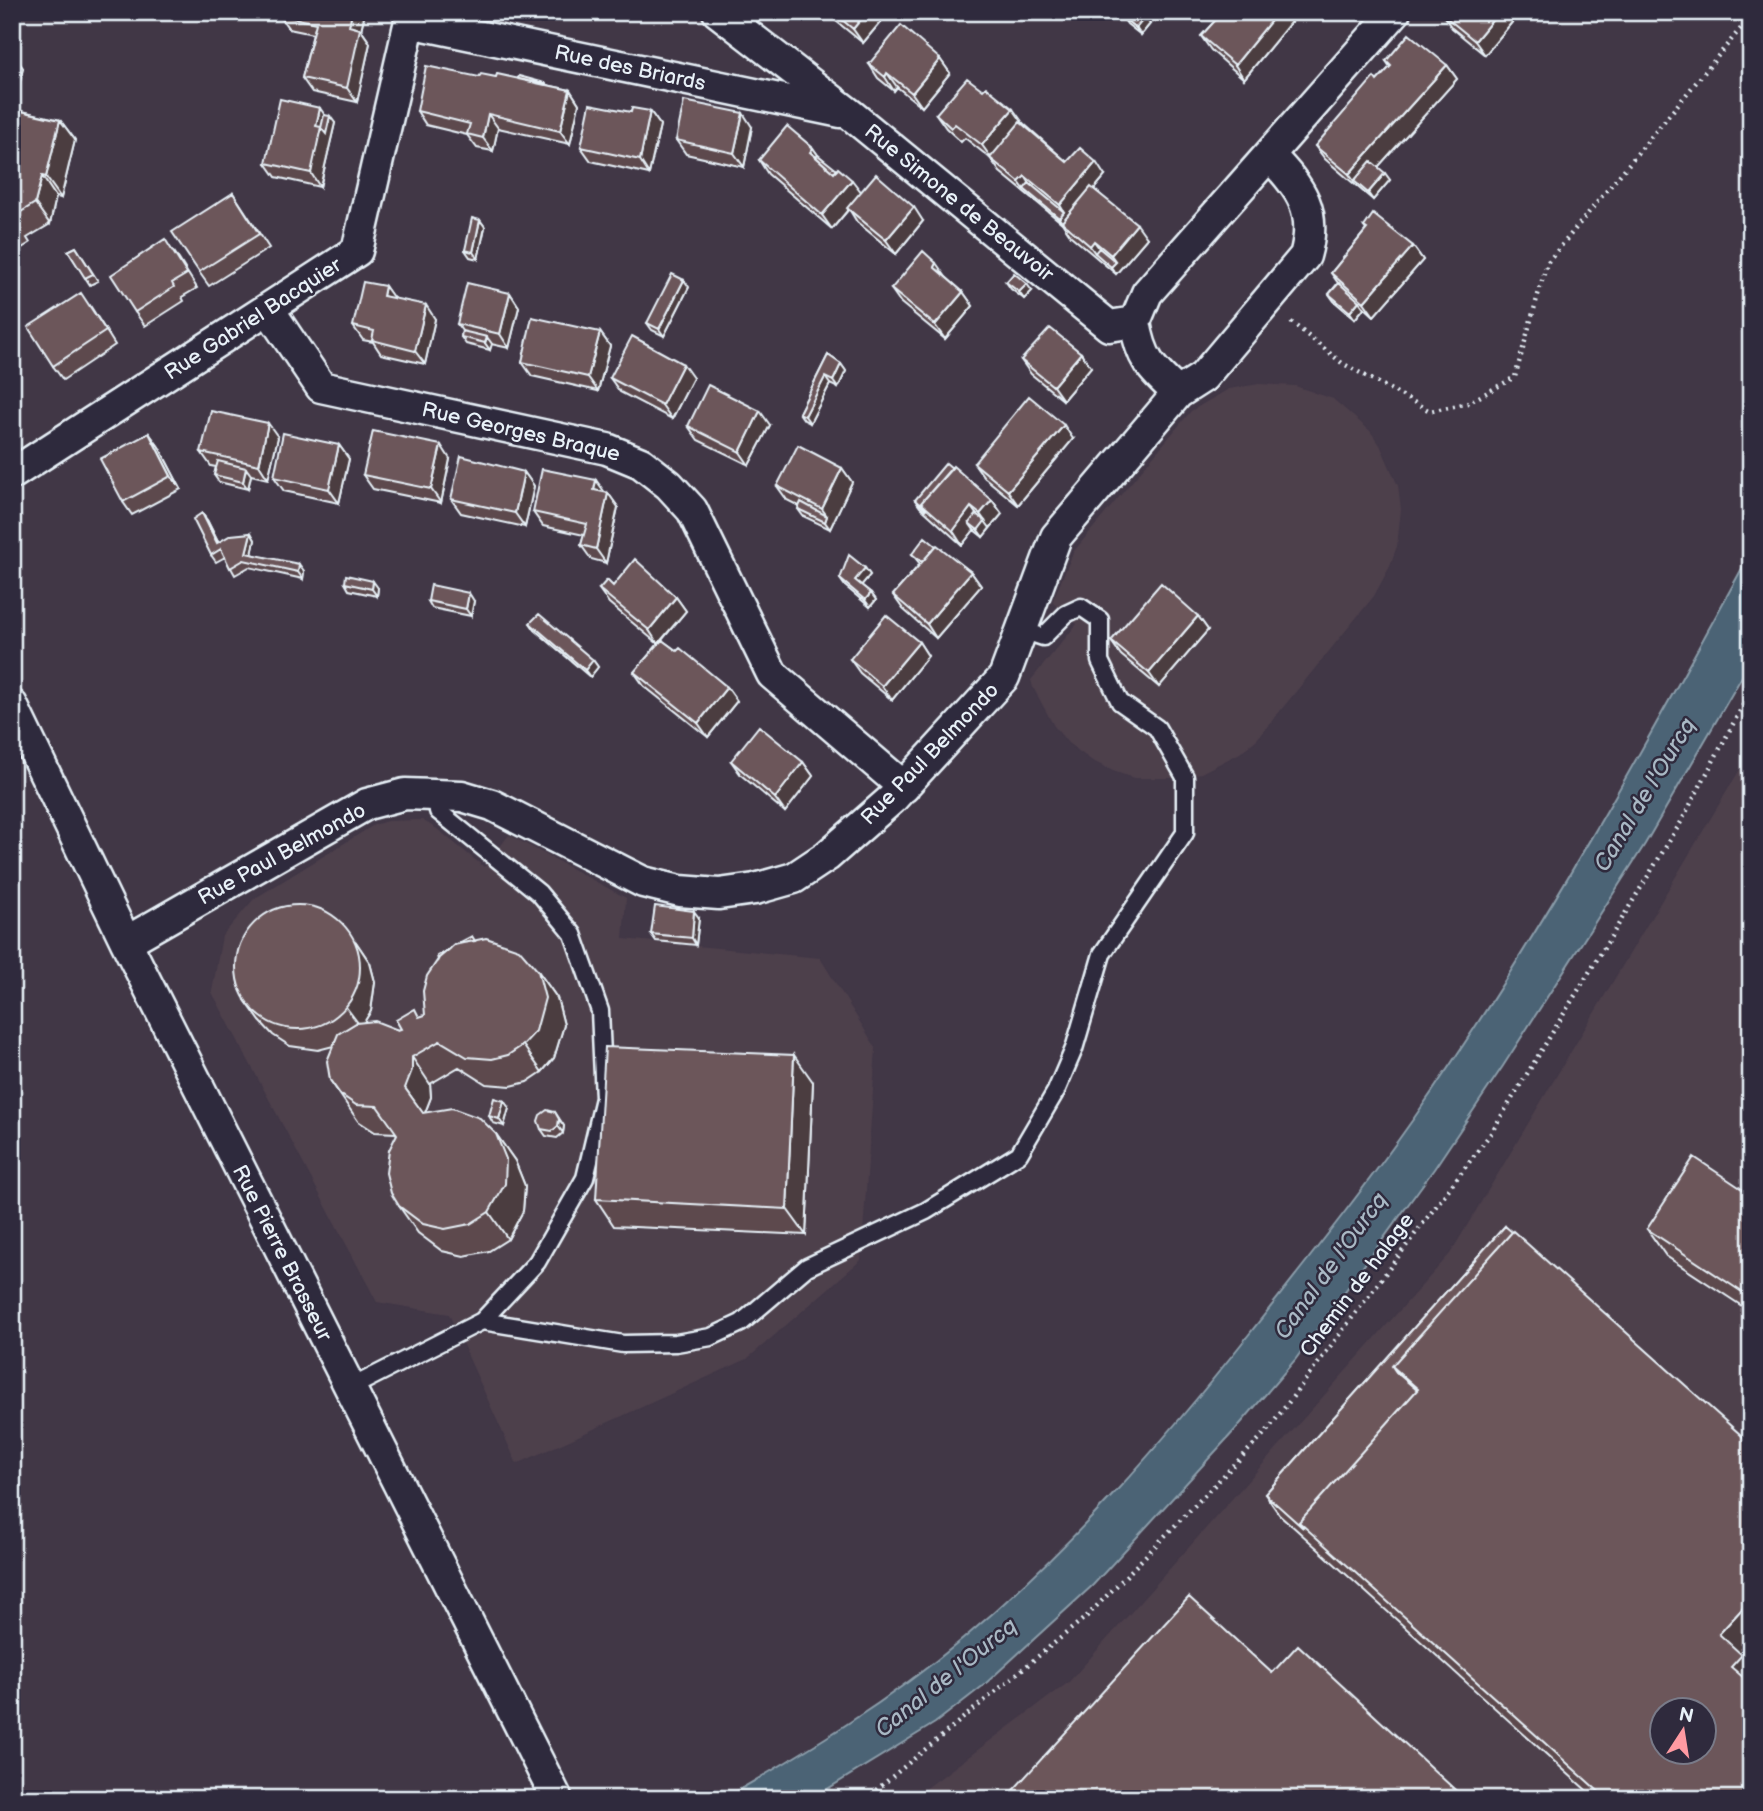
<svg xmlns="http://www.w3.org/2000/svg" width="1763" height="1811" font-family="'Balsamiq Sans',sans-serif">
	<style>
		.built { fill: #4e404c; fill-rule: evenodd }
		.water { fill: #4b6375; stroke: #8a9ca9; stroke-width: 2 }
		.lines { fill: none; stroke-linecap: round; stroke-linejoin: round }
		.lane-casing { stroke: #e8f1f8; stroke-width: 21 }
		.street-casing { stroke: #e8f1f8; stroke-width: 35 }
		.path { stroke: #e8f1f8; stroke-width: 4.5; stroke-dasharray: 2 5; stroke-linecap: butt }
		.lane { stroke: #2f2a3d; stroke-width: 16 }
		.street { stroke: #2f2a3d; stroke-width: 30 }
		.wall { fill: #5d4a4d; stroke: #e8f1f8; stroke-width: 2 }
		.shaded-wall { fill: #4c3c3f; stroke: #e8f1f8; stroke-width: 2 }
		.building { fill: #6c565a; stroke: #e8f1f8; stroke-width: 2; fill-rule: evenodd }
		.labels { text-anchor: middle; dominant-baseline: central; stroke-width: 5; stroke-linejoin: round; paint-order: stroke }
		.street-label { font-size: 21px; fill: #e8f1f8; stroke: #2f2a3d }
		.water-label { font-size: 23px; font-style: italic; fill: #a9b8c4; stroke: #2f2a3d }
	</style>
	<rect width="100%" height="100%" fill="#413746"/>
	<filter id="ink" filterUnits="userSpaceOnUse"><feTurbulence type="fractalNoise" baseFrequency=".0143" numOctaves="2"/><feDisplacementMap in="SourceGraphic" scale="14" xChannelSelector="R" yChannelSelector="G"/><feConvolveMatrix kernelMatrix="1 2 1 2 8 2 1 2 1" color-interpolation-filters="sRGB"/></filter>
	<g filter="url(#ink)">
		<path class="built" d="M1259,384L1295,386L1333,399L1370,431L1380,445L1398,486L1401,509L1397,546L1389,568L1374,596L1257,739L1240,753L1201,773L1177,778H1134L1113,771L1091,760L1068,743L1054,726L1033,687L1031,680L1077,624L1052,602L1074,551L1191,411L1229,389Z
			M1751,751V1799H912L1069,1682L1450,1254ZM1662,1710H1704V1752H1662Z
			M422,820L437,829L484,867L509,835L626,898L623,939L820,958L876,1048L861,1260L747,1359L517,1464L449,1314L377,1302L212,992L222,936L254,899L374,825L387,821Z"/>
		<path class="water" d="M1751,552V661L1645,844L1503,1066L1434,1169L1295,1360L1235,1430L1093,1585L984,1685L935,1723L811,1799H723C807,1751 889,1701 963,1639C1070,1549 1163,1443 1250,1333C1306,1262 1362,1192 1414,1118C1540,937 1646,744 1751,552Z"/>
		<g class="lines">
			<defs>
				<path id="lane" d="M482,1321L623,1344L676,1343L711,1337L741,1323L807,1267L926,1211L1019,1154L1056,1091L1074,1049L1102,954L1185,833V777L1157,728L1120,702L1100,661V620L1081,607L1066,614L1043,637L1022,630
					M350,1388L482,1321L537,1262L585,1178L604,1098L600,1011L573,934L539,893L438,811L436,793"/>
				<path id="street" d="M718,12L850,114L1109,326L1135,322C1141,359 1151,369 1178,393
					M410,22L841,112
					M269,310L321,387L607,449L641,463L669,485L692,510L772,674L904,787
					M1135,322L1147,293L1395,12
					M12,474L357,251L412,12
					M12,705L126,942L557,1799
					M126,942L367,804L405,794L462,796L492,805L643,882L680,891L719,894L755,889L794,878L827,856L892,799L1004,677L1056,537L1178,393L1203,377L1305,256C1318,211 1301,188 1270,156"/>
			</defs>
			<use href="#lane" class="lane-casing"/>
			<use href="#street" class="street-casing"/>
			<path class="path" d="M1291,322L1342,363L1430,411L1468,403L1515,377L1547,263L1751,16
				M865,1799L1087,1616L1267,1431L1491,1133L1681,822L1751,690"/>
			<use href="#lane" class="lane"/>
			<use href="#street" class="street"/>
		</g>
		<path class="wall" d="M219,12H239L238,17Z
			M280,12H365L361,30L370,43L357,102L312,92L302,78L313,34L289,29L279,15Z
			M825,12H889L863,43Z
			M1223,12H1299L1244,79L1211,50L1201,36Z
			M1442,14L1518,15L1485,55L1452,28Z
			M1122,17L1150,24L1141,35L1127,24Z
			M12,54L23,68L14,109L60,120L75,140L61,198L56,197L50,224L27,238L30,243L12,254Z
			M940,59L950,73L922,107L897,87L894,91L878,78L869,64Z
			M1386,61L1447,65L1457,79L1378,167L1390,180L1373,200L1325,159L1315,146L1390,67Z
			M479,77L518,79L545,83L547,85L570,90L579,104L570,144L498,128L493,151L477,148L467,135L426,125L417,111Z
			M650,111L660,125L649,174L591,161L581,147Z
			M936,114L1023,123L1067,162L1105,176L1094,189L1147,238L1116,274L1071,236L1062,223L1000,172L990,158L965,138L961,142L946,128Z
			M324,115L335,123L320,187L276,177L266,163Z
			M752,127L744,167L686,154L676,140Z
			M813,148L818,155L861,192L923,221L896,254L857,222L849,209L832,229L768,174L759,160Z
			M233,193L269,248L209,286L199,272Z
			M480,220L485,227L478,259L470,257L465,250Z
			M1364,227L1413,246L1423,260L1374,316L1363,306L1364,308L1355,319L1334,301L1329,294L1338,283L1331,273L1366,230Z
			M76,247L98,281L90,285L68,251Z
			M175,253L197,288L182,297L184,301L145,326L135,312Z
			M946,277L963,292L973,306L945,339L901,303L891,289Z
			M1006,282L1032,291L1024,299L1011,289Z
			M385,286L393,298L435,319L425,364L381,354L373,342L363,340L353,326Z
			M689,287L664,336L652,330L647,323Z
			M510,293L519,307L509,348L491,344L490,350L466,344L461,337L462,331L457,324Z
			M91,307L115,345L63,380L53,366Z
			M600,332L610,346L598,391L532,376L522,362Z
			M1081,353L1091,367L1063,400L1031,374L1021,360Z
			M828,355L841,364L846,371L838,388L830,384L810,423L804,420L799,413Z
			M610,378H693L672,419L620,392Z
			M770,425L749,465L698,440L688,426Z
			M149,433L159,447L181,489L132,515L123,502Z
			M278,437L268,479L251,475L248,489L219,482L214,475L216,467L211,466L201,452Z
			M1073,439L1018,505L984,477L974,463Z
			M339,445L349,459L339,503L284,491L274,477Z
			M450,459L441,503L373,489L363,475Z
			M842,468L852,482L830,529L803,516L798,509L799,506L787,500L777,486Z
			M524,472L534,486L525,527L461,513L451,499Z
			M605,492L608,493L618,507L606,563L591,559L581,545L584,535L543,526L533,512Z
			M915,500H992L1002,514L983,537L974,530L962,545L920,507Z
			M207,520L218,542L251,533L255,540L252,554L304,571L303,579L249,567L235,575L225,557L216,562L211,555Z
			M936,546L971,572L981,586L936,638L903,609L893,595L920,564L912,554Z
			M865,568L870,575L861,585L871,593L876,600L870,607L845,586L840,579Z
			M345,583L378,588L377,596L349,590Z
			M613,585L676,597L686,611L662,640L727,687L737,701L708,737L644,686L634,672L658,644L609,603L599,589Z
			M428,601H474L471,616L432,608Z
			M1198,616L1208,630L1159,687L1121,655L1111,641Z
			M530,623L593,660L598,667L590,677L535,630Z
			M919,642L928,656L892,700L860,673L850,659Z
			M731,761L803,762L813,776L785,812L741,775Z
			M699,918L696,945L656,941L651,934Z
			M475,941L538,971L557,998L564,1025L554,1058L542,1072L527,1082L511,1086L486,1084L459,1067L430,1084L431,1097L425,1113L496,1134L515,1161L525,1186L523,1211L508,1239L489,1251L464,1256L442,1251L418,1233L399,1206L397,1135L396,1133L375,1132L358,1121L330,1080L333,1046L318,1050L290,1046L273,1035L260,1021L245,1000L356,942L370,963L375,982L371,1011L364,1022L398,1030L425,1015Z
			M813,1082L806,1235L614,1226L596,1199Z
			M509,1108L504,1126L493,1123L489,1116Z
			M555,1112L564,1126L563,1133L557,1138L546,1136L541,1129Z
			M1751,1195V1312L1666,1256L1647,1229Z
			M1505,1226L1742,1656L1751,1667V1799H1596L1279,1514L1265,1494Z"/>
		<path class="shaded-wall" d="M12,12H16L12,27Z
			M352,12H365L361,30L370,43L357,102L347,88L349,26Z
			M867,12H889L863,43L853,29Z
			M1278,12H1299L1244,79L1235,65Z
			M1499,12H1516L1518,15L1485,55L1475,41Z
			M1145,17L1150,24L1141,35L1136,28Z
			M13,54L23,68L12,115V60Z
			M940,59L950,73L922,107L912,93Z
			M1447,65L1457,79L1361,186L1354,181L1349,174Z
			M887,73L897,87L894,91L885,77Z
			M570,90L579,104L570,144L560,131Z
			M320,108L329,121L330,116L335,123L320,187L311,173L316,126Z
			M1013,109L1023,123L992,159L982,145Z
			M650,111L660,125L649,174L640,160Z
			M743,113L752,127L744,167L734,153Z
			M488,114L498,128L493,151L483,138Z
			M60,120L75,140L61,198L46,177Z
			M813,148L823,162L810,152Z
			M1096,162L1105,176L1064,225L1059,218L1064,212L1060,205Z
			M1385,173L1390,180L1373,200L1368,193Z
			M42,176L56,197L50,224L35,203Z
			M1025,176L1034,190L1024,189L1019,182Z
			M852,180L862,193L832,229L822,215Z
			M914,207L923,221L896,254L886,240Z
			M480,220L485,227L478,259L473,252Z
			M1137,224L1147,238L1116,274L1111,267L1116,262L1111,255Z
			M1094,241L1104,255L1095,253L1090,246Z
			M1413,246L1423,260L1374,316L1364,302Z
			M936,263L946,277L934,267Z
			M684,280L689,287L664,336L659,329Z
			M1027,284L1032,291L1024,299L1019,292Z
			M385,286L395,300L383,296Z
			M963,292L973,306L945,339L935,325Z
			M510,293L519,307L509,348L500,334Z
			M1359,301L1364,308L1355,319L1350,312Z
			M426,305L435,319L425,364L415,351Z
			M600,332L610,346L598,391L588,377Z
			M487,337L492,344L490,350L485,343Z
			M1081,353L1091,367L1063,400L1053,386Z
			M683,364L693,378L672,419L662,405Z
			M841,364L846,371L838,388L833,381Z
			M825,377L830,384L810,423L805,416Z
			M760,411L770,425L749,465L740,452Z
			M268,423L278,437L268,479L259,465Z
			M1064,425L1073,439L1018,505L1008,491Z
			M149,433L159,447L181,489L171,476Z
			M339,445L349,459L339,503L329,489Z
			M441,445L450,459L441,503L431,489Z
			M246,468L251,475L248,489L243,482Z
			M842,468L852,482L830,529L825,522L827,516L822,509Z
			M524,472L534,486L525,527L515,513Z
			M596,480L606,494L594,490Z
			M608,493L618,507L606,563L596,549Z
			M992,500L1002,514L990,528L980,514Z
			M971,507L981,521L969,523L974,530L962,545L953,531Z
			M202,513L207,520L222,550L217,543Z
			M985,521L990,528L983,537L978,530Z
			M251,533L255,540L251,560L246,553Z
			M299,564L304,571L303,579L298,572Z
			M865,568L870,575L860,587L855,580Z
			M971,572L981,586L936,638L927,624Z
			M373,581L378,588L377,596L372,589Z
			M469,593L474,601L471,616L466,609Z
			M871,593L876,600L870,607L865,600Z
			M676,597L686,611L658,644L649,630Z
			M1198,616L1208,630L1159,687L1149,673Z
			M919,642L928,656L892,700L882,686Z
			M593,660L598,667L590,677L585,670Z
			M727,687L737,701L708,737L698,723Z
			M803,762L813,776L785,812L775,798Z
			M694,911L699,918L696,945L692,938Z
			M356,942L370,963L375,982L371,1011L361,1027L346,1007Z
			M538,971L557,998L564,1025L554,1058L542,1072L523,1045Z
			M794,1055L813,1082L806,1235L787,1209Z
			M412,1057L430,1084L431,1097L424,1115L405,1088Z
			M504,1101L509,1108L504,1126L499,1119Z
			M559,1119L564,1126L563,1133L558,1126Z
			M496,1134L515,1161L525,1186L523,1211L508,1239L489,1212Z
			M1751,1599V1646L1742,1656L1751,1667V1693L1731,1667L1719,1634Z"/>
		<path class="building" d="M280,12H352L349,26L360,29L347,88L302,78L316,23L279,15Z
			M833,12H867L853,29Z
			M1126,12H1140L1145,17L1136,28L1122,17Z
			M1223,12H1278L1235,65L1201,36Z
			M1444,12H1499L1475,41L1442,14Z
			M901,25L940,59L912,93L887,73L885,77L869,64Z
			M1409,34L1447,65L1349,174L1315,146L1374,77L1377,81L1391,66L1386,61Z
			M426,66L479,77L481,74L496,77L497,74L570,90L560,131L488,114L483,138L467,134L470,124L417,111Z
			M519,76L545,83V85L518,79Z
			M967,78L983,90L986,87L1013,109L982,145L955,124L951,128L936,114Z
			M280,99L320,108L316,126L321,127L311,173L266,163Z
			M684,101L743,113L734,153L676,140Z
			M590,104L631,112L632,108L650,111L640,160L581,147Z
			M12,109L60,120L46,177L42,176L35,203L13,217L16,222L12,224Z
			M324,115L330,116L326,134L321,128Z
			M1020,122L1067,162L1080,148L1096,162L1060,205L1025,176L1019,182L990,158Z
			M787,126L813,148L810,152L834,173L838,168L852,180L822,215L759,160Z
			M818,155L837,170L834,173L816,157Z
			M1371,161L1385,173L1368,193L1354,181Z
			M876,174L914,207L886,240L847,208Z
			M1029,183L1064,212L1059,218L1024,189Z
			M1091,187L1137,224L1111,255L1094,241L1090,246L1062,222Z
			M233,193L259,234L199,272L172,232Z
			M1373,214L1413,246L1364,302L1331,273L1367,229L1364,227Z
			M472,218L480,220L473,252L465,250Z
			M165,239L187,274L172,283L174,287L135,312L111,275Z
			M76,247L93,274L85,278L68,251Z
			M1099,248L1116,262L1111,267L1095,253Z
			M923,251L936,263L934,267L963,292L935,325L891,289Z
			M1014,273L1027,284L1019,292L1006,282Z
			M672,274L684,280L659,329L647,323Z
			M363,282L385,286L383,296L426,305L415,351L372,340L374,331L353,326Z
			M467,283L510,293L500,334L457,324Z
			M1339,283L1359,301L1350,312L1329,294Z
			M81,293L106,331L53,366L28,327Z
			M532,317L600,332L588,377L522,362Z
			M1050,328L1081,353L1053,386L1021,360Z
			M462,331L487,337L485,343L461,337Z
			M632,336L683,364L662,405L610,378Z
			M828,355L841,364L833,381L825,377L805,416L799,413Z
			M708,385L760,411L740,452L688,426Z
			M1029,396L1064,425L1008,491L974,463Z
			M211,411L268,423L259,465L201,452Z
			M373,431L441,445L431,489L363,475Z
			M149,433L171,476L123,502L100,459Z
			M283,433L339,445L329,489L274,477Z
			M798,445L842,468L822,509L777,486Z
			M461,456L524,472L515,513L451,499Z
			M218,461L246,468L243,482L214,475Z
			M946,463L952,468L921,503L926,510L915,500Z
			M953,466L992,500L980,514L971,507L953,531L921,503Z
			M542,469L596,480L594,490L608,493L596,549L581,545L587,524L533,512Z
			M801,502L827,516L825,522L798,509Z
			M202,513L217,543L231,535L251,533L246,553L299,564L298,572L244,560L230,568L221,549L211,555L193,519Z
			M976,514L985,521L978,530L969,523Z
			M925,537L936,546L922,562L912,554Z
			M937,545L971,572L927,624L893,595Z
			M849,555L865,568L855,580L871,593L865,600L840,579Z
			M635,559L676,597L649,630L599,589L607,580L613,586Z
			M346,575L373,581L372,589L345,583Z
			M1161,583L1198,616L1149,673L1111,641Z
			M431,585L469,593L466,609L428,601Z
			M539,614L593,660L585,670L530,623Z
			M886,615L919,642L882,686L850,659Z
			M662,640L677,651L680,648L727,687L698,723L634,672Z
			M759,726L803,762L775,798L731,761Z
			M236 967a62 62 0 1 1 124 0a62 62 0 1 1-124 0Z
			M655,906L694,911L692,938L651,934Z
			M472,936L475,941L457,944Z
			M486,938L519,949L538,971L545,998L536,1031L523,1045L508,1055L492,1059L467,1057L440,1041L412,1057V1070L405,1088L423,1113L452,1108L480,1118L496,1134L506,1159L505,1184L489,1212L470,1224L445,1229L423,1224L399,1206L391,1193L386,1173L389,1150L397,1134L377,1106L356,1105L340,1094L330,1080L327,1061L338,1034L356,1023L375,1021L398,1030L401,1029L396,1020L415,1009L419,1017L425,1015L423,991L427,976L439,958L454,945Z
			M451,948L439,958L438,960L437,956Z
			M605,1047L794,1055L787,1209L596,1199Z
			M494,1098L504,1101L499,1119L489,1116Z
			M547,1110L555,1112L559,1119L558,1126L552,1131L541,1129L538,1121L540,1115Z
			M1694,1157L1751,1195V1298L1647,1229Z
			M1505,1226L1512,1232L1392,1366L1396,1372L1417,1390L1299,1522L1303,1528L1265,1494Z
			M1513,1231L1751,1444V1599L1719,1634L1742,1655L1731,1667L1751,1684V1799H1607L1299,1522L1418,1389L1392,1366ZM1662,1710H1704V1752H1662Z
			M1189,1597L1272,1673L1298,1645L1465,1799H1005Z"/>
	</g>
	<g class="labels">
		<g class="street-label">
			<text transform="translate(630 68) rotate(12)">Rue des Briards</text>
			<text transform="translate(959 203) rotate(39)">Rue Simone de Beauvoir</text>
			<text transform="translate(253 319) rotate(-33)">Rue Gabriel Bacquier</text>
			<text transform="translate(521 432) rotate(13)">Rue Georges Braque</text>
			<text transform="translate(930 754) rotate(-46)">Rue Paul Belmondo</text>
			<text transform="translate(282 854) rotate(-29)">Rue Paul Belmondo</text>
			<text transform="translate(282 1253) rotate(63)">Rue Pierre Brasseur</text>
			<text transform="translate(1357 1285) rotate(-53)">Chemin de halage</text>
		</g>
		<g class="water-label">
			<text transform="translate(1645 795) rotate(-59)">Canal de l'Ourcq</text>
			<text transform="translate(1331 1266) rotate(-54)">Canal de l'Ourcq</text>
			<text transform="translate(946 1678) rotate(-39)">Canal de l'Ourcq</text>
		</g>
	</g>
	<rect width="1763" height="1811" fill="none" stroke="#2f2a3d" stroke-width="42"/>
	<rect x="21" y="21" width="1721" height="1769" fill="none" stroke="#e8f1f8" stroke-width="2.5" filter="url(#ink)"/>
	<g transform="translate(1683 1731) rotate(12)"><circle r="33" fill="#2f2a3d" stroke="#797a88" stroke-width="2"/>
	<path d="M0-5L12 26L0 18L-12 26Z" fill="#ff9aa2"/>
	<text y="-10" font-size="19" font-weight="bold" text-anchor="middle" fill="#e8f1f8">N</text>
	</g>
</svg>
